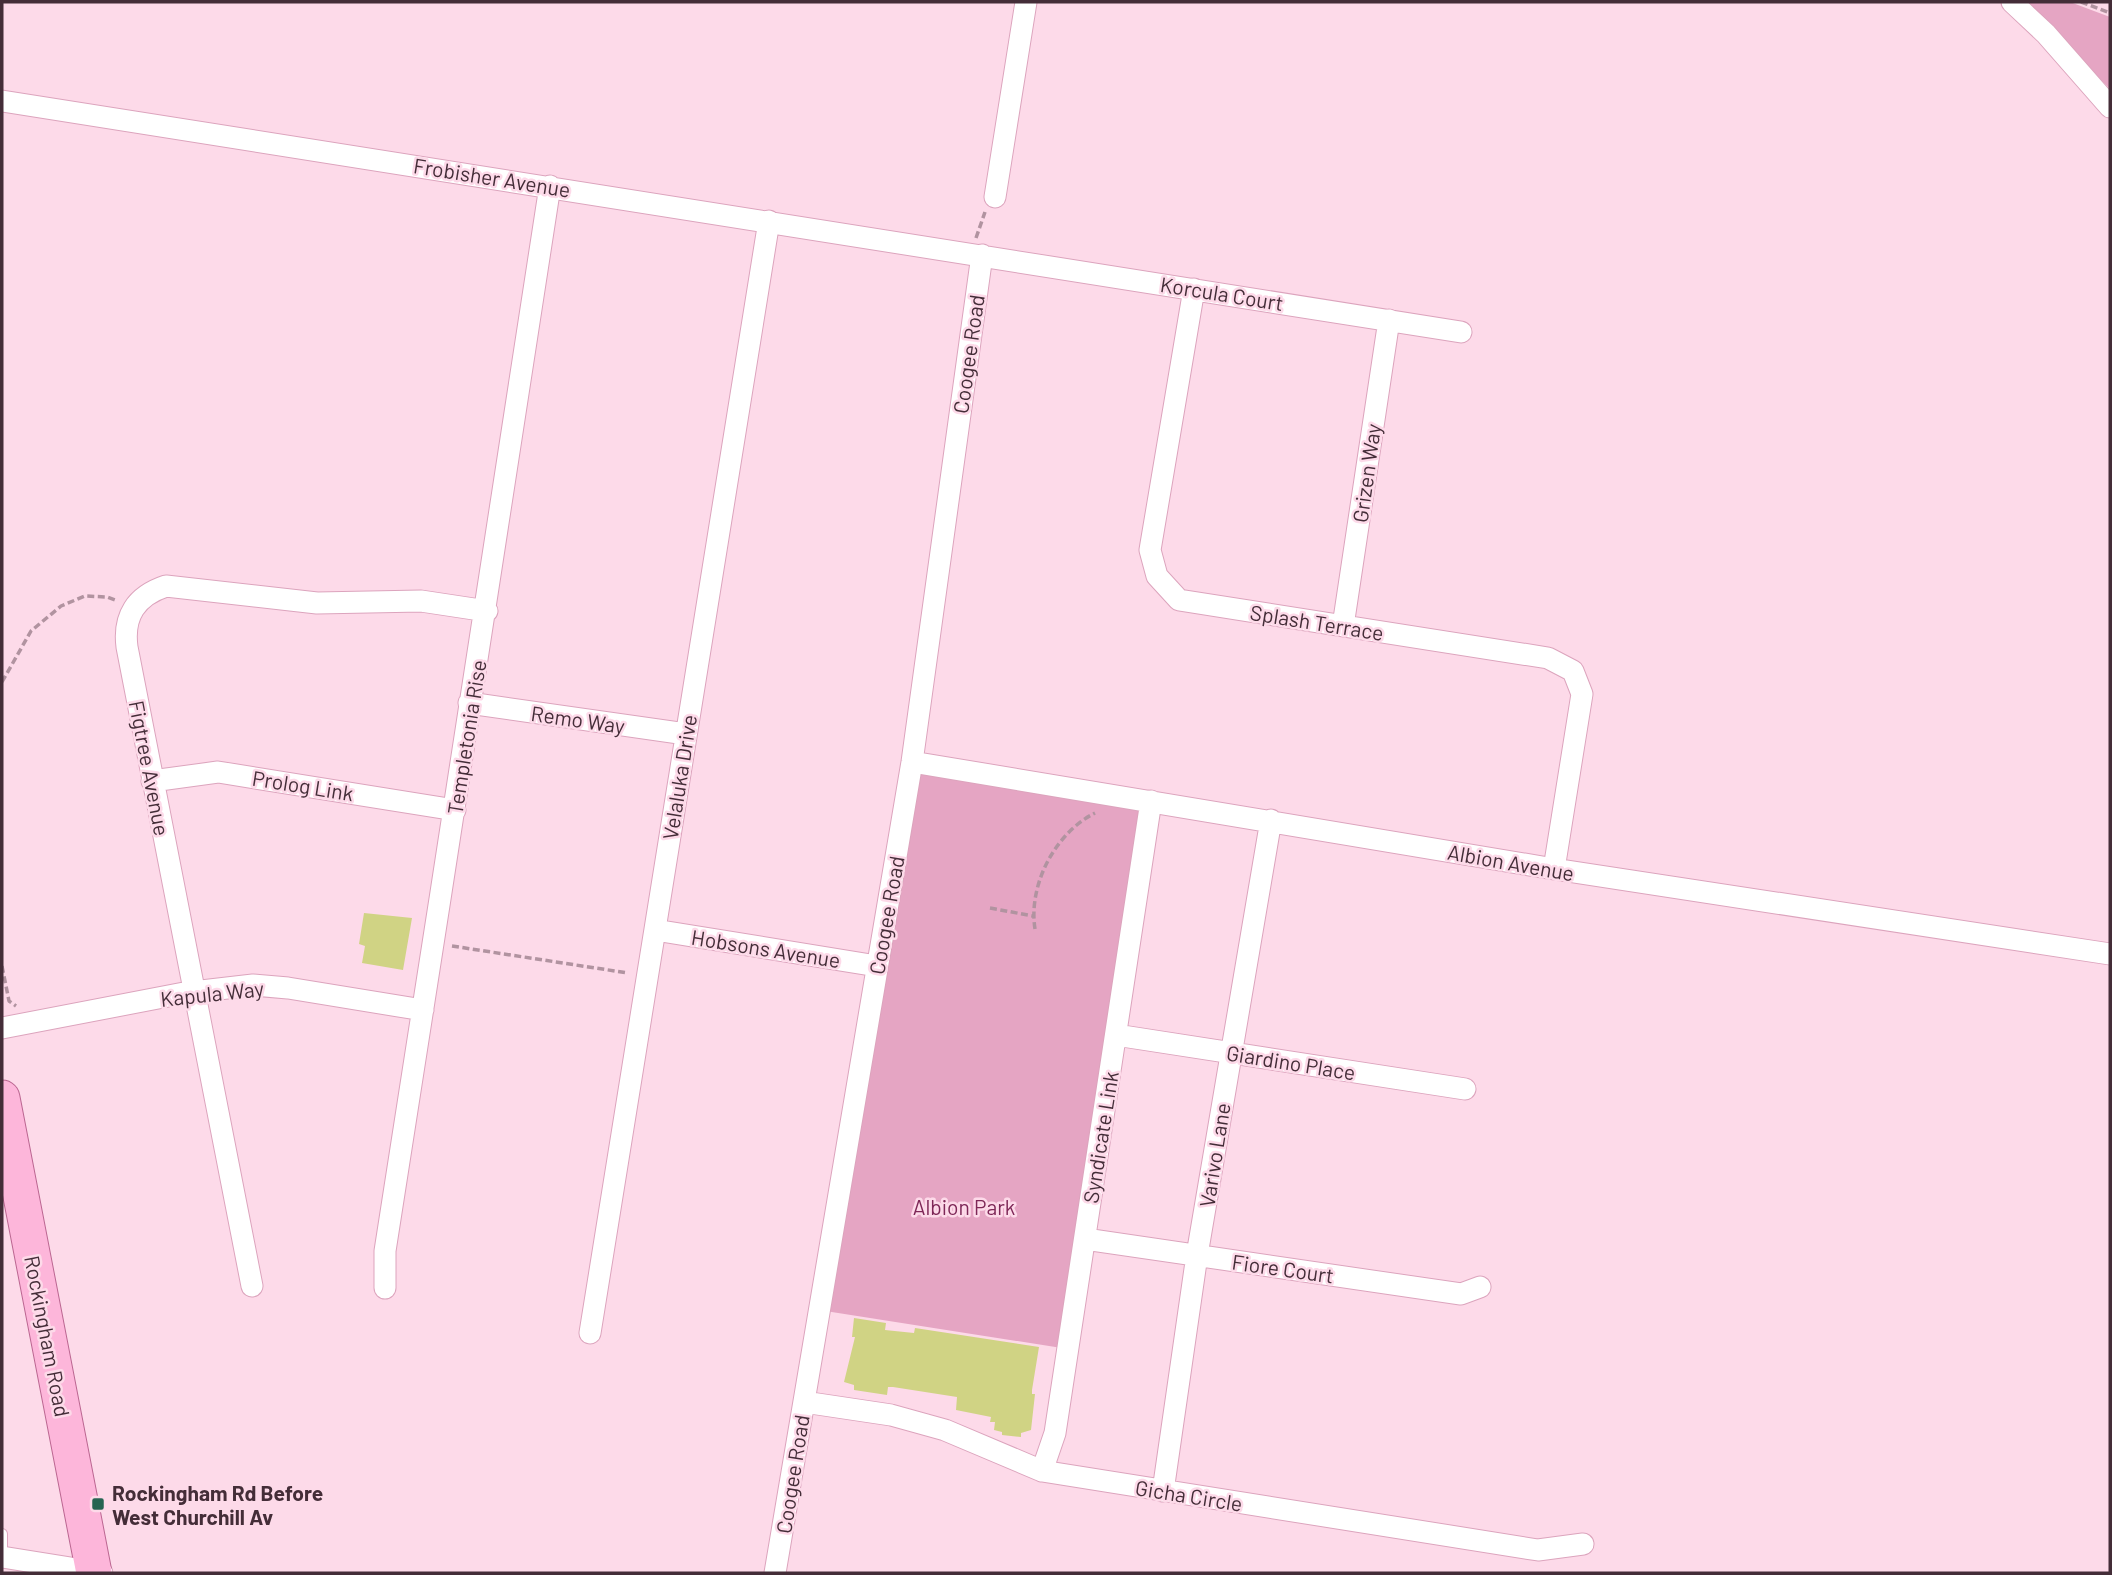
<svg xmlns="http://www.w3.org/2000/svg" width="2112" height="1575" font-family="Barlow,sans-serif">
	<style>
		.green { fill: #e5a5c3 }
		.building { fill: #d0d384 }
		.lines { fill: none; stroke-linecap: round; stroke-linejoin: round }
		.service-casing { stroke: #dca4bd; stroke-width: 12 }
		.minor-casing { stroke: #dca4bd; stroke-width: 23 }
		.primary-casing { stroke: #bb6691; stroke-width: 37 }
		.path { stroke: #b193a0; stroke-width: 3.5; stroke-dasharray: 7 3.5; stroke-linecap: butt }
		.service { stroke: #fff; stroke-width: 10 }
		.minor { stroke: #fff; stroke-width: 21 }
		.primary { stroke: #fdb6da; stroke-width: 35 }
		.poi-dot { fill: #266552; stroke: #fddae9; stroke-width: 2.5 }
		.labels { text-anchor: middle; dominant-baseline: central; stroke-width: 5; stroke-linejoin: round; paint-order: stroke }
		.street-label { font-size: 21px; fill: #442d38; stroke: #fddae9 }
		.park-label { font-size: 21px; fill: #7e2757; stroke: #fddae9 }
		.poi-label { font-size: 21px; font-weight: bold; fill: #442d38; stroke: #fddae9; text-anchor: start }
	</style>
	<rect width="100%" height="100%" fill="#fddae9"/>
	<path class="green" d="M2025,2H2070L2110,17V89Z
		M912,762L1151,801L1068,1349L819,1310Z"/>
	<path class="building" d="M364,913L412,918L403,970L362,963L365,946L359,944Z
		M854,1318L886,1323L885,1330L914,1333L915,1328L1039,1347L1032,1390V1394H1035L1031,1430L1021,1433V1437L1002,1435V1432L994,1430L995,1422H990L991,1417L956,1410L957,1397L893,1387H888L887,1395L854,1390V1385L844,1382L855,1337H852Z"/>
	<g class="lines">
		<defs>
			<path id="service" d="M2,1534V1553"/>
			<path id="minor" d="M2012,2L2046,34L2110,107
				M2,101L1461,332
				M995,197L1026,2
				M1194,289L1150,550L1157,576L1179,600L1548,658L1573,671L1582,694L1554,869
				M1343,626L1389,320
				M469,703L686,734
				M912,762L1554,869L2110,954
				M152,781L218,772L455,810
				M655,930L877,966
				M2,1028L184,993L253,985L288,988L423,1010
				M1116,1035L1465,1089
				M1085,1239L1461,1294L1480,1287
				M252,1286L127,647C123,616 136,596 166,586L317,603L421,601L487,611
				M385,1288V1251C440,896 497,541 550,186
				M590,1333L769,221
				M804,1402L891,1415L945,1430L1042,1471L1538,1550L1583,1544
				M1042,1471L1055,1433L1151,801
				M1163,1491L1197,1255L1271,820
				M2,1557L102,1573
				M775,1573L912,762L982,255"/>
			<path id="primary" d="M2,1098L94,1573"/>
		</defs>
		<use href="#service" class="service-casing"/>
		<use href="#minor" class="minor-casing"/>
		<use href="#primary" class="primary-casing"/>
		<path class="path" d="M2081,2L2110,13
			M976,238L985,212
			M2,682L31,631L61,606L85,596L107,597L118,601
			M990,908L1033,916
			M1035,929C1028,885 1055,833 1095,813
			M452,946L628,973
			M2,966L9,1001L16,1006"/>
		<use href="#service" class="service"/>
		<use href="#minor" class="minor"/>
		<use href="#primary" class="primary"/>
	</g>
	<rect class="poi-dot" x="91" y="1497" width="14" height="14" rx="3.5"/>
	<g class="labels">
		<g class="street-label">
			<text transform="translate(492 177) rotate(9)">Frobisher Avenue</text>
			<text transform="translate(1222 293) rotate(9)">Korcula Court</text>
			<text transform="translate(968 354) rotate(-82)">Coogee Road</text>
			<text transform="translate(1366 473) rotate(-82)">Grizen Way</text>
			<text transform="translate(1317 622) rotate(9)">Splash Terrace</text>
			<text transform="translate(578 719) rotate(8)">Remo Way</text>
			<text transform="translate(466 737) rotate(-81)">Templetonia Rise</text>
			<text transform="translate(150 768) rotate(79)">Figtree Avenue</text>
			<text transform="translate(679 777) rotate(-81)">Velaluka Drive</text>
			<text transform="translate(303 785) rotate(9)">Prolog Link</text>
			<text transform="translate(1511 862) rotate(10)">Albion Avenue</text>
			<text transform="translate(886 915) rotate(-80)">Coogee Road</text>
			<text transform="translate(766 948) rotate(9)">Hobsons Avenue</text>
			<text transform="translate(212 993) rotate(-6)">Kapula Way</text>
			<text transform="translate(1291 1062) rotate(9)">Giardino Place</text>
			<text transform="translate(1100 1137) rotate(-81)">Syndicate Link</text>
			<text transform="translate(1214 1155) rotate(-81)">Varivo Lane</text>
			<text transform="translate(1283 1268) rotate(8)">Fiore Court</text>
			<text transform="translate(48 1336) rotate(79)">Rockingham Road</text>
			<text transform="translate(792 1474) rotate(-81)">Coogee Road</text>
			<text transform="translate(1189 1495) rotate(9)">Gicha Circle</text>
		</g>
		<g class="park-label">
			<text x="964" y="1206">Albion Park</text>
		</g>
		<g class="poi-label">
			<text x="112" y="1492">Rockingham Rd Before<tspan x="112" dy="24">West Churchill Av</tspan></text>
		</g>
	</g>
	<rect width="2112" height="1575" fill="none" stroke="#442d38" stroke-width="7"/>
</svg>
